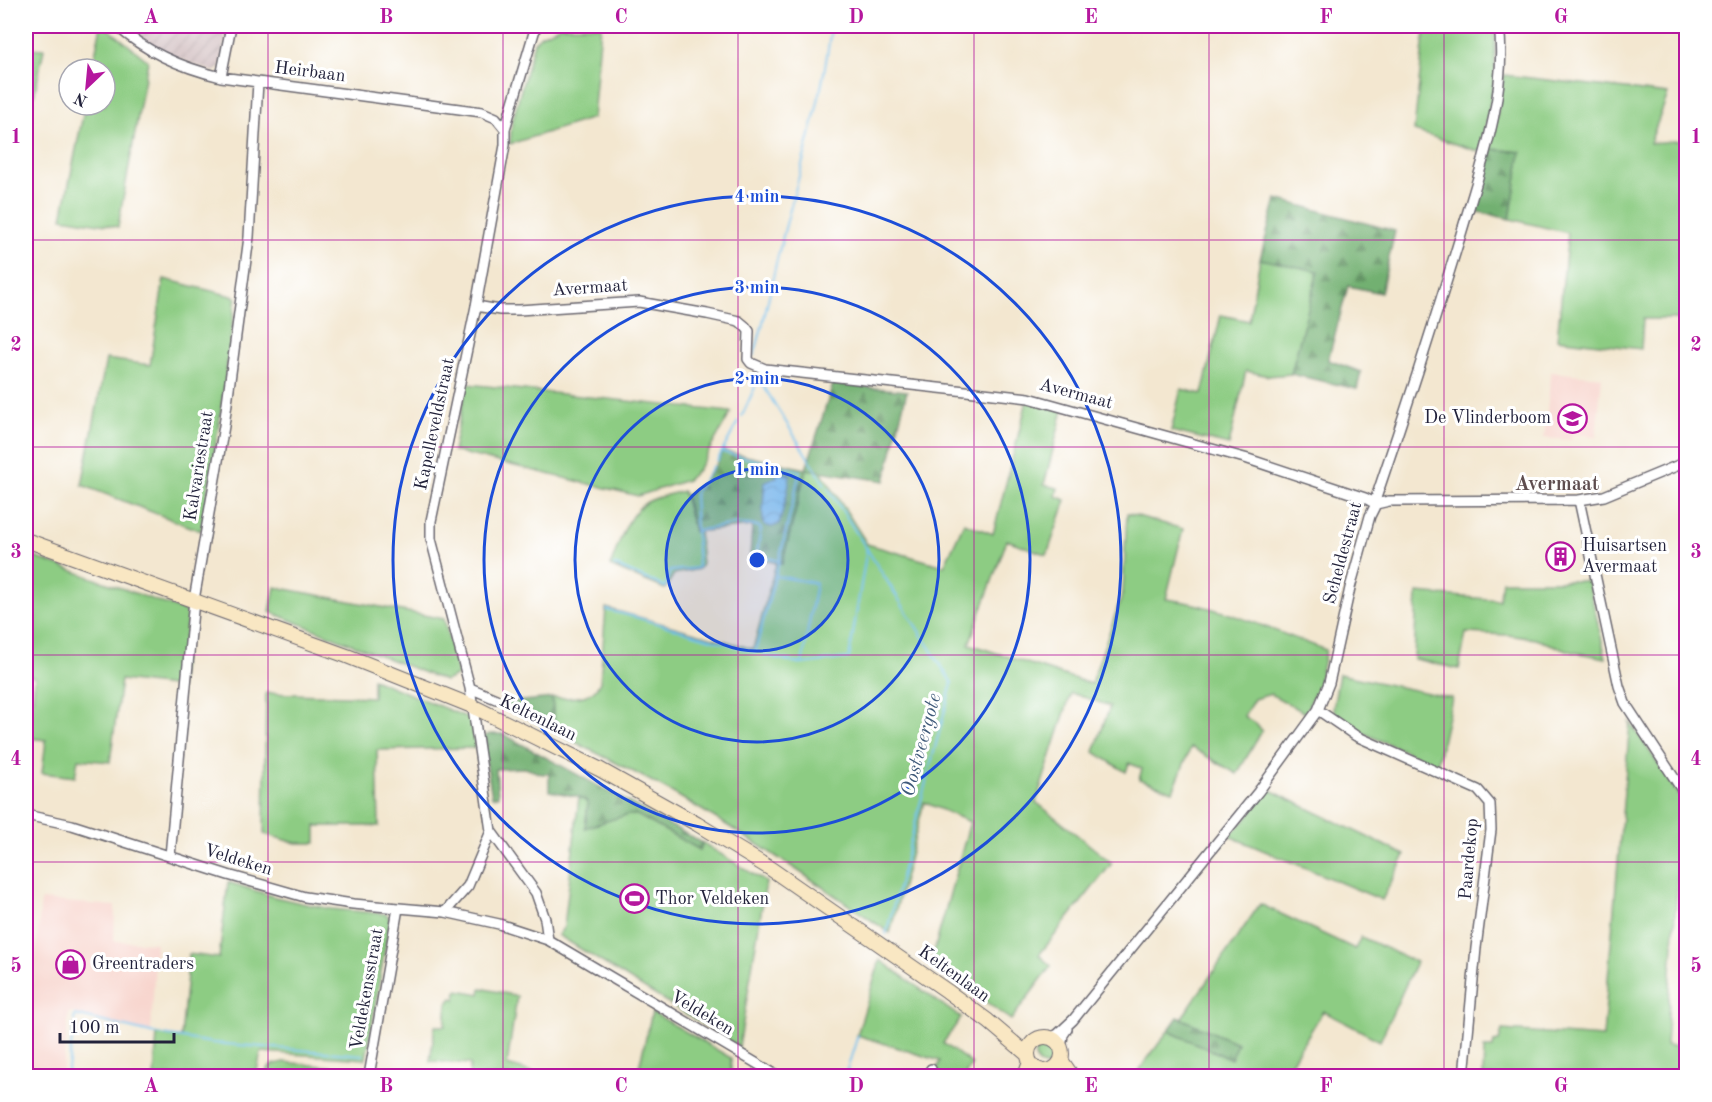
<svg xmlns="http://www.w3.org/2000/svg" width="1712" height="1102" font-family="'Old Standard TT',serif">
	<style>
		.built { fill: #f7d1c9 }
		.industrial { fill: url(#industrial-furrows) }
		.green { fill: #8dcc83; stroke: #58775f; stroke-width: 1.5 }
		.forest { fill: url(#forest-firs); stroke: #4a6956; stroke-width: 1.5 }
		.water { fill: url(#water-waves); stroke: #4b7294; stroke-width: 1.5 }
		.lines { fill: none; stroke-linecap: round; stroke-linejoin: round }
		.stream { stroke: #74c1ee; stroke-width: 2 }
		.street-casing { stroke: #6b676f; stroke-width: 12 }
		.secondary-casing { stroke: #6b676f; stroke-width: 16 }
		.street { stroke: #fff; stroke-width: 9 }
		.secondary { stroke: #f9e7c3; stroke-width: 14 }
		.grid { fill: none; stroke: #b5179e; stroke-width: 1.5; stroke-opacity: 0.55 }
		.ring { fill: none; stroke: #1d4ed8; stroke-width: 3 }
		.labels { text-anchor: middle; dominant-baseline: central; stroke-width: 6; stroke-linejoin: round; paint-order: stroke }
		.street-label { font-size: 18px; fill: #22223b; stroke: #fff }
		.poi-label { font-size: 18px; fill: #22223b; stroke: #fff; text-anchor: start }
		.neighbourhood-label { font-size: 20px; font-weight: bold; fill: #5e4d4f; stroke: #fff }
		.water-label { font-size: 20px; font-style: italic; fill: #3f5a7a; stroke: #fff }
		.centre { fill: #1d4ed8; stroke: #fff; stroke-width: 3 }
		.ring-label { font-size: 18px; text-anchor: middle; font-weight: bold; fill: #1d4ed8; stroke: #fff; stroke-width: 6; stroke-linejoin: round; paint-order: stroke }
		.neatline { fill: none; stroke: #b5179e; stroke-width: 2 }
		.grid-label { font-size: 20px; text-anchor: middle; font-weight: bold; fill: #b5179e }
	</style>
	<defs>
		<pattern id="industrial-furrows" width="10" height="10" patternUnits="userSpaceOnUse" patternTransform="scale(1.5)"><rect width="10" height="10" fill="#d2bfc1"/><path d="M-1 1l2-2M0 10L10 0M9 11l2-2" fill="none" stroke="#b4a4a7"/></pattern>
		<pattern id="forest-firs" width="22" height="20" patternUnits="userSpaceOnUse" patternTransform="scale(1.5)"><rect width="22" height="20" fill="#72b071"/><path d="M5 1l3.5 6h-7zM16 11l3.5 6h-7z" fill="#5d8f5e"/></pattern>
		<pattern id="water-waves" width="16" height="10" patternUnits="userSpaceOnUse" patternTransform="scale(1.5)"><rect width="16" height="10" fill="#74c1ee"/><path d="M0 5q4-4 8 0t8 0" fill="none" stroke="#5f9cc2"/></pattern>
	</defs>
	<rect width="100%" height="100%" fill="#fff"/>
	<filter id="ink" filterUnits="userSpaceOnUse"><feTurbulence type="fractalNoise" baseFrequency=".0167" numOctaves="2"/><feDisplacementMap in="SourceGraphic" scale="12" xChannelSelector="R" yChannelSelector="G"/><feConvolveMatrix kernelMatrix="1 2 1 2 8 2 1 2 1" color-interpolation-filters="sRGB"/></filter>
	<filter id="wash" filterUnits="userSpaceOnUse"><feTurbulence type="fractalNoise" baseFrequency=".008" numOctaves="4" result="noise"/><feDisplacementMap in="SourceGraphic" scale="24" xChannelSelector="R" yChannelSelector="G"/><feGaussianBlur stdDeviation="1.35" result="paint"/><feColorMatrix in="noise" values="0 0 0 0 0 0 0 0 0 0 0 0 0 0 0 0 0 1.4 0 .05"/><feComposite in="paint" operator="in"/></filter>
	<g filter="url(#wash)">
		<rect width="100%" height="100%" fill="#f3e7d0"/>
		<path class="built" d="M1551,372L1602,377L1596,436L1572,434L1571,440L1544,438Z
			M41,900L115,906L114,941L156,943L151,1032L69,1012L62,1076H26V1004L31,1000Z"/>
		<path class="industrial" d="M124,26H227L220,68L213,72L165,53L136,36Z"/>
		<path class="green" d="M101,26H105L148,61L118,227L62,218L85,105H105V69H92Z
			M561,26H601L593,118L510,144L512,123L534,42L541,35Z
			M1425,26H1495V77L1481,152L1414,131Z
			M26,48L44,49L26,133Z
			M1504,75L1668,94L1650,143L1686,140V319H1643L1641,349L1557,339L1568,233L1510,219L1521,152L1491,149Z
			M1260,259L1318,271L1291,374L1268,376L1246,371L1229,445L1171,431L1181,389L1202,394L1221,315L1249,321Z
			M164,279L236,297L219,424L201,531L82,485L106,359L150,365Z
			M467,384L731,412L698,470L687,480L638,496L453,451Z
			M1027,401L1063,410L1044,485L1058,488L1056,496L1066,500L1047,555L1007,540L969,644L1091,684L1123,593L1127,513L1183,529L1166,599C1221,606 1274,631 1326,650L1318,686L1305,713L1271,694L1254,699L1244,716L1256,724L1262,731L1237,774L1191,747L1173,791L1139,779L1142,769L1129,763L1126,772L1094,752L1110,706L1071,693L1036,802L1112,863L1039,955L1051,966L1011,1020L931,962L970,822L924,802L890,933C820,885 751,838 678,796C638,773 596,753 555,732L552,698C570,697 592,701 600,682L606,608L753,649L776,563L782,564L806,469L821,471L867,544L944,566L964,523L993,534Z
			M683,491L694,532L699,531L702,564L699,569L674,574L665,589L610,566C619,545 626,514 647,502C658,496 672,494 683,491Z
			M26,554L185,611L187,617L180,687L121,680L110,762L78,759L75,777L42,773L46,740L29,738L35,677L26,675Z
			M1502,581H1588L1606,658L1573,652L1535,639L1508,635L1466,633L1459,669L1414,659L1417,593L1499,600Z
			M275,587L444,619L458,675L445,681L270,612Z
			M1339,674L1452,698L1437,765L1347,726L1338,718L1333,708Z
			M373,679L466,717L471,721L475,748L377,750L379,826H316V843H296L264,834L266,693L373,697Z
			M1630,722L1683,801L1666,1045L1686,1048V1076H1483L1484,1048H1493L1494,1042L1499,1041L1502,1030L1603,1037Z
			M1268,789L1405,855L1382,900L1229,836L1246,819Z
			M579,797L588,803L585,827L626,815H637L700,850L703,843L766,882L739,1047L558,935L564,927Z
			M228,882L275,897L301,903L332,909L386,914L390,919L366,1059L261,1052L257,1071H227L226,1076H154L157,1034L181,1038L189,954L219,958Z
			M1260,904L1355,949L1361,937L1416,962L1380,1041L1323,1011L1283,1076L1263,1069L1256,1076H1135L1168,1031L1231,1059L1237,1043L1181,1019Z
			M880,960L961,1018L943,1043L972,1064L964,1076H945L936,1071L940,1061L857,1035Z
			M481,988L517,996L507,1065L546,1076H469L470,1064L430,1061L435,1026H445L447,1004L452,998L456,999L457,990L480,994Z
			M652,1012L731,1058V1076H637Z
			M1035 1055a11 11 0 1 1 22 0a11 11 0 1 1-22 0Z
			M283,1062L362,1070V1076H267V1070L272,1065Z"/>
		<path class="forest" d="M1491,149L1521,152L1510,219L1474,211Z
			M1276,199L1395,231L1381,293L1348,286L1328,360L1361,372L1357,389L1291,374L1318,271L1260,259Z
			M833,384L907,391L885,481L806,469L782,564L750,557L752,526L695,532L685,496C706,482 712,473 723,451L806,469Z
			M552,698L555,732L502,705L504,703Z
			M490,734H503L703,843L700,850L637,815H626L585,828L588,803L579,797L549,791V773L542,774L525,768L496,769L498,796L492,797L482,737Z
			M1178,1017L1237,1043L1231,1059L1168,1031Z"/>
		<path class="water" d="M782,471L786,474L790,473C789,490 784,507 779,524L772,527L764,525C761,513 765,495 764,482L777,477L776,474Z"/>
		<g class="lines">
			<path class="stream" d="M754,355C766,319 771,280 781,244C799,172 823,100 831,26
				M758,373L761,382L825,485
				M742,416L755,387
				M717,461L738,422
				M828,488L952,683L886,934
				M696,531L735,524L758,526L761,529L757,553L761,556L779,561L800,471L722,452
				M614,565L665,587L670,571L698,568L694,494L713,466
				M607,610L632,616L755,652L779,561
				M764,655L802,664L816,583L776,576
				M802,664L849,658L867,548
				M26,999L30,1001
				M74,1021L75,1015L151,1033L213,1043L363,1055
				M67,1076L74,1025
				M845,1076L858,1035"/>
		</g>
	</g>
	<g filter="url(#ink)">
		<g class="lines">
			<defs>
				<path id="street" d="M117,26C146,52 183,68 221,77L482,112L496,118L505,129
					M536,26L505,129V145L476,306L431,521V539L470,688L491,831L536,893L545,919L548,940
					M221,77L231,26
					M476,306L500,310H519L639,302L707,314L739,321L745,326L749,331L748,359L751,363L765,369L1029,398L1248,459L1365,498L1376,504L1389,501L1579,500L1604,496L1686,462
					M1579,500L1619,686L1625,703L1686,796
					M470,688L496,699
					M1318,710L1356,736L1478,790L1490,804L1491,830L1476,948L1464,1076
					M26,815L72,825L228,875L305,897L353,904L445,912L499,924L548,940L778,1076
					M170,856L194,600L224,426L249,237L258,82
					M445,912L468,886L491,831
					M1050,1038L1058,1034L1073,1020L1258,792L1318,710L1329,683L1350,588L1370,516L1376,504V498C1406,410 1434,323 1461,234C1480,170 1508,93 1499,26
					M1061,1048L1063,1035L1067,1029
					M369,1076L398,908
					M927,1076L931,1069"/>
				<path id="secondary" d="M26,540L347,656L472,706L599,769L697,824L771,869L947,991L988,1021L1028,1055
					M1028 1054a17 17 0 1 1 34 0a17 17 0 1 1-34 0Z
					M1061,1060L1072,1076
					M1025,1076L1030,1062"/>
			</defs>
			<use href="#street" class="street-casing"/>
			<use href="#secondary" class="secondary-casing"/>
			<use href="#street" class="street"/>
			<use href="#secondary" class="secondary"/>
		</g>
	</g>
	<path class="grid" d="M268,26V1076M503,26V1076M738,26V1076M974,26V1076M1209,26V1076M1444,26V1076M26,240H1686M26,447H1686M26,655H1686M26,862H1686"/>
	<circle cx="757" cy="560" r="91" fill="#1d4ed8" fill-opacity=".12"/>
	<g class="ring">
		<circle cx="757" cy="560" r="91"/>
		<circle cx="757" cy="560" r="182"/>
		<circle cx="757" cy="560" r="273"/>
		<circle cx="757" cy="560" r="364"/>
	</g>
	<defs>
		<symbol id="school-ring" viewBox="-11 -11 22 22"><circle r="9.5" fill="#fff" stroke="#b5179e" stroke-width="1.5"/><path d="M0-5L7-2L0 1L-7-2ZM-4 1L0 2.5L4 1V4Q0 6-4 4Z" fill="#b5179e"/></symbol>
		<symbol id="building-ring" viewBox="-11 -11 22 22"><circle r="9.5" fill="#fff" stroke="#b5179e" stroke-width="1.5"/><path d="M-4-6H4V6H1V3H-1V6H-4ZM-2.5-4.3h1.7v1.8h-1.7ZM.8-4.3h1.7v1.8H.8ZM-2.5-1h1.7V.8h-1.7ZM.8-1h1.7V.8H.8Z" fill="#b5179e"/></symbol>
		<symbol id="stadium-ring" viewBox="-11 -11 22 22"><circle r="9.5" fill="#fff" stroke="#b5179e" stroke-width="1.5"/><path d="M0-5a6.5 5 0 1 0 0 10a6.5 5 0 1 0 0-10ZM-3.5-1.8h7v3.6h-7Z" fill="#b5179e"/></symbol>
		<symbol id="shop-ring" viewBox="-11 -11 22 22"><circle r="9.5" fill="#fff" stroke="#b5179e" stroke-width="1.5"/><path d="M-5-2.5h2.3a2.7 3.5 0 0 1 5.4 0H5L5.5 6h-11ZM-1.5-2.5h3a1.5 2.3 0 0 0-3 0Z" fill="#b5179e"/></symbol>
	</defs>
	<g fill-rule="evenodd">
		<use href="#school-ring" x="1556" y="402" width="33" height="33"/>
		<use href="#building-ring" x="1544" y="540" width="33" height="33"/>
		<use href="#stadium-ring" x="618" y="882" width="33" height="33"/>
		<use href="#shop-ring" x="54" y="948" width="33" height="33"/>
	</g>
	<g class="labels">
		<g class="street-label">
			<text transform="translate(310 72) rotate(7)">Heirbaan</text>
			<text transform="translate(590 288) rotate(-4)">Avermaat</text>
			<text transform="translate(1076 394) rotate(15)">Avermaat</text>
			<text transform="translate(435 424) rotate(-78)">Kapelleveldstraat</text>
			<text transform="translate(199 466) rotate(-81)">Kalvariestraat</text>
			<text transform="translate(1343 553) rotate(-75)">Scheldestraat</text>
			<text transform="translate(538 718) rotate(26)">Keltenlaan</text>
			<text transform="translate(1469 859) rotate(-85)">Paardekop</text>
			<text transform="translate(238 860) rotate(17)">Veldeken</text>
			<text transform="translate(954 974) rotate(36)">Keltenlaan</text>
			<text transform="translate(367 989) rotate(-80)">Veldekensstraat</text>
			<text transform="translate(702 1013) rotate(31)">Veldeken</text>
		</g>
		<g class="poi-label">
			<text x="1551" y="418" text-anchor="end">De Vlinderboom</text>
			<text x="1582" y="546">Huisartsen<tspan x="1582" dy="21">Avermaat</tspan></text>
			<text x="655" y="899">Thor Veldeken</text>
			<text x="92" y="964">Greentraders</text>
		</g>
		<g class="neighbourhood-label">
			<text x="1557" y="485">Avermaat</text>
		</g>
		<g class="water-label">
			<text transform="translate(922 745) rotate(-75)">Oostveergote</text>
		</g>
	</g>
	<circle cx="757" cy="560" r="9" class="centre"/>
	<g class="ring-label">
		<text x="757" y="202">4 min</text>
		<text x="757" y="293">3 min</text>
		<text x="757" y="384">2 min</text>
		<text x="757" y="475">1 min</text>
	</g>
	<rect width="1712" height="1102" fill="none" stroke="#fff" stroke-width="66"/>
	<g transform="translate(87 87) rotate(206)"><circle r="28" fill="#ffffff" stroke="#a7a7b1" stroke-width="1.5"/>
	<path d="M0-4.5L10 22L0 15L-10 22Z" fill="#b5179e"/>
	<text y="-9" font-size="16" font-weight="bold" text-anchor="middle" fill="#22223b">N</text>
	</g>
	<path d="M60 1033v9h114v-9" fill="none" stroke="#22223b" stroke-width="3"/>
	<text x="69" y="1033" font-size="18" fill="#22223b" stroke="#ffffff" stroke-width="4.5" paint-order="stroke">100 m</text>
	<rect x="33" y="33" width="1646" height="1036" class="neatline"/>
	<g class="grid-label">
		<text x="151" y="23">A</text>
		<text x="386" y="23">B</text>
		<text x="621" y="23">C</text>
		<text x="856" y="23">D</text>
		<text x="1091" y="23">E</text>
		<text x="1326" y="23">F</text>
		<text x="1561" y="23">G</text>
		<text x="16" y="143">1</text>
		<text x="1696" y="143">1</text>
		<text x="16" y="351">2</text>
		<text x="1696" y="351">2</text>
		<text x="16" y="558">3</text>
		<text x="1696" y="558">3</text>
		<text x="16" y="765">4</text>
		<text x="1696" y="765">4</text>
		<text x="16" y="972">5</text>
		<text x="1696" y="972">5</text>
		<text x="151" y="1092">A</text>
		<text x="386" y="1092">B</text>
		<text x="621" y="1092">C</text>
		<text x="856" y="1092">D</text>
		<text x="1091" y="1092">E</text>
		<text x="1326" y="1092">F</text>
		<text x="1561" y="1092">G</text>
	</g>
</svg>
